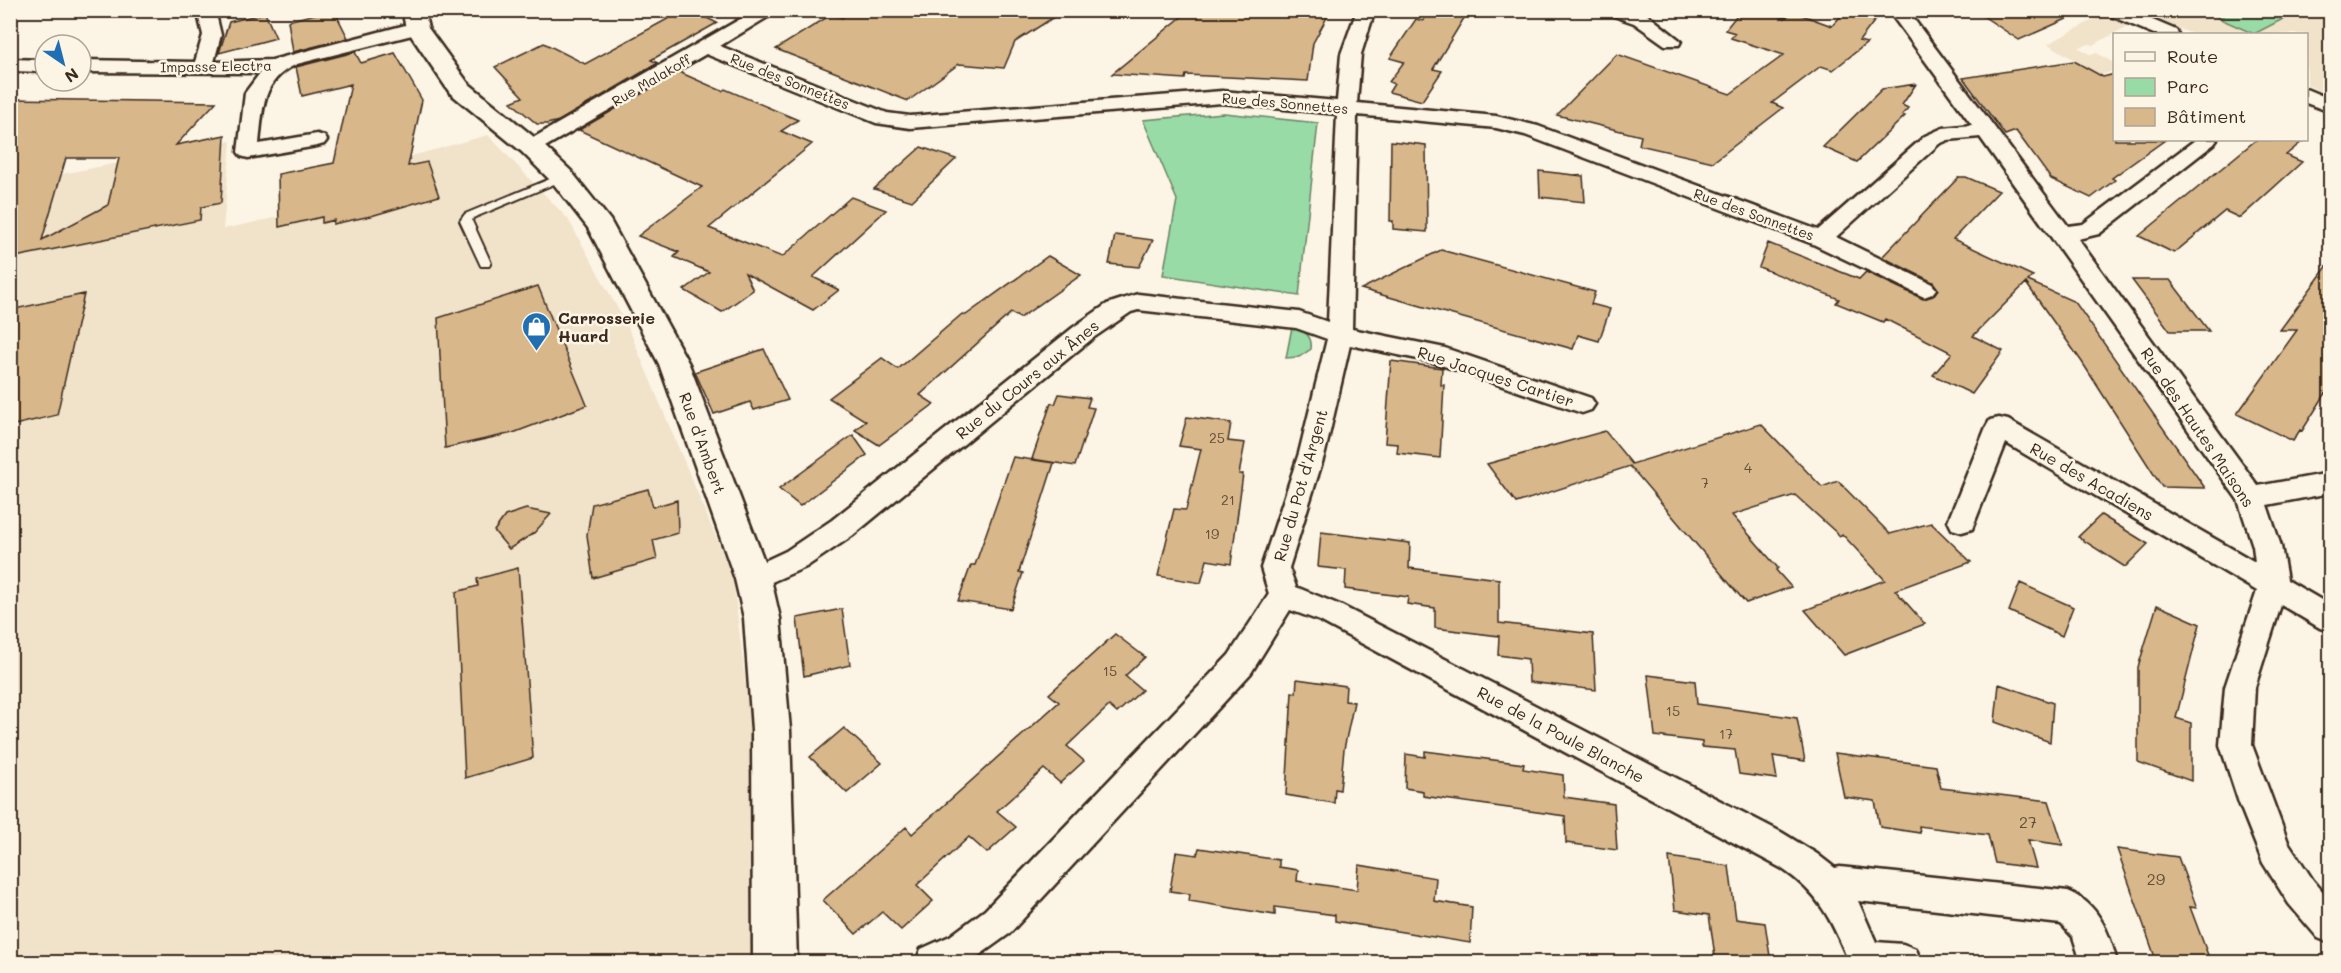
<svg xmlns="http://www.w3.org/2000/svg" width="2341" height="973" font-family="Mali,sans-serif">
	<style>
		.built { fill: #f1e2ca }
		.green { fill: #98dba7; stroke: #6a8262; stroke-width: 1.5 }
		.building { fill: #d8b78b; stroke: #3b2a1e; stroke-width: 1.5; fill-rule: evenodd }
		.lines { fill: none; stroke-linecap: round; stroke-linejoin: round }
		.service-casing { stroke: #3b2a1e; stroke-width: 4 }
		.minor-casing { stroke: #3b2a1e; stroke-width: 5 }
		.tertiary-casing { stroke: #3b2a1e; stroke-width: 5 }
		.service { fill: #fcf5e5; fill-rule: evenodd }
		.minor { fill: #fcf5e5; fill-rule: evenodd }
		.tertiary { fill: #fcf5e5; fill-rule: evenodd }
		.labels { text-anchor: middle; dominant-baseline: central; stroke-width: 5; stroke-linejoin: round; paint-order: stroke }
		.far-street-label { font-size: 14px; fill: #3b2a1e; stroke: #fcf5e5 }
		.number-label { font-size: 14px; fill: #624d39 }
		.poi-label { font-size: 16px; font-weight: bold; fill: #3b2a1e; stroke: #fcf5e5; text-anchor: start }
		.street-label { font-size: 16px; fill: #3b2a1e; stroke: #fcf5e5 }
		.near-number-label { font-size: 16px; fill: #624d39 }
	</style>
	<rect width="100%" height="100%" fill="#fcf5e5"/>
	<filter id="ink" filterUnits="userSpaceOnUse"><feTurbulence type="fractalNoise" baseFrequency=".0167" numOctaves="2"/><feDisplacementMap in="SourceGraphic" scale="12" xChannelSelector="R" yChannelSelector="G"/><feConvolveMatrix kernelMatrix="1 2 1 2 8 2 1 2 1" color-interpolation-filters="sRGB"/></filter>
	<g filter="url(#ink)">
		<path class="built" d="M2138,11H2330V96L2307,85L2306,34H2192Z
			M2102,15L2128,26L2093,45L2090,44L2078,47L2089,54L2097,53L2112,62L2114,65V71L2100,75L2048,44Z
			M488,135L568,219L628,327L733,578L751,731V962H11V184L231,141L223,229L335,205L339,176Z"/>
		<path class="green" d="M2263,10L2283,19L2254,34L2218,18L2234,11Z
			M1224,113L1318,123L1299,296L1163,275L1177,200L1143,120Z
			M1292,327C1304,330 1313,336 1311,349L1299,357L1286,358Z"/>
		<path class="building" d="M330,10H334L348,38L293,52L288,21Z
			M684,10H691L717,23L651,60L658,63L559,121L547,124H537L511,102L523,97L495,67L544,43L585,64Z
			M853,10H1065L1015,42L1004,68L959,64L908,101L776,49L832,14L842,18Z
			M1190,10H1331L1313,43L1308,81L1186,75L1185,79L1112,74Z
			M1430,10H1469L1433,69L1442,71L1422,101L1389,92L1394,84L1389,82L1404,62L1390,58L1416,19L1423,21Z
			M1741,10H1759L1785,18L1794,12L1832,26L1846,10H1883L1859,41L1867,43L1833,70L1821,66L1772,103L1783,108L1713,162L1639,145L1641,136L1557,115L1617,54L1730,94L1784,55L1731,38L1735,33L1725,30Z
			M1974,10H2087L2019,40Z
			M265,13L276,38L219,53L229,22Z
			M355,52L361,63L395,53L422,100L408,166L427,162L439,196L371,216L333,224L334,220L322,223V217L279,227L278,174L334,163L351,84L302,96L296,67Z
			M2074,61L2103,77L2115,74V140H2165L2112,178L2115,180L2091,198L2051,179L2016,131L2005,135L1963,78Z
			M679,72L722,91L725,89L798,120L781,131L812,144L709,228L782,257L851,197L886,210L813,277L839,290L813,310L745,273L753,290L722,312L684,290L709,272L674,257L679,252L638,236L702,187L579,130Z
			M1916,84L1902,105L1908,108L1902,115L1905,116L1857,162L1823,147L1882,89Z
			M10,99L216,102L176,145L225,135L221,203L201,207L200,220L10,258ZM66,158H119L108,205L42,240Z
			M2256,140H2304L2286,155L2302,162L2240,218L2225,211L2174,253L2139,236Z
			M1391,141L1426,145L1427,232L1393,229V221H1390Z
			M921,147L956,159L912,201L874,189Z
			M1539,171L1583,176L1585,202L1540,197Z
			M1959,177H1966L1999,191L1953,239L2033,276L2028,281L2075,302L2205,488L2162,487L2082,362L2026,283L1973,336L2003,351L1972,394L1933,375L1952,353L1885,319L1883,322L1836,303L1839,299L1759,267L1768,243L1859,279L1866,272L1923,299L1933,296L1938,289L1933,282L1882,257Z
			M1115,235L1153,240L1139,267L1109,264Z
			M1441,250L1595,292L1591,304L1610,309L1599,341L1578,335L1573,349L1361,289Z
			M1048,256L1081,275L1020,318L1011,313L920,395L934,404L879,445L855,430L866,421L829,398L882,358L898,369L962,314L966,315Z
			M2331,261V385L2302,431L2300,430L2293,441L2237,414L2297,330H2280Z
			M2132,280H2170L2209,331H2170Z
			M538,286L587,405L513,433L445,448L438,318Z
			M84,294L57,415L10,426V310Z
			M764,349L788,400L754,410L750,402L714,414L695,372Z
			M1391,361L1442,368L1441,385H1444L1440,458L1397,453L1398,444L1385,443Z
			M1059,394L1090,398L1087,407L1094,408L1075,466L1032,459L1051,403L1055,404Z
			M1187,417L1231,423L1228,441L1245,443L1239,474H1243L1231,564L1207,560L1201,583L1158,576L1174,509L1186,510L1201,449L1179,446Z
			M1761,424L1822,487L1838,481L1890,534L1931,523L1971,562L1895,590L1925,624L1844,655L1805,610L1885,580L1842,534L1840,536L1795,495L1732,515L1778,568L1776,570L1791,587L1746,603L1630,466L1516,503L1487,464L1605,431L1632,464Z
			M853,435L867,455L800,506L779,489Z
			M1013,457L1054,463L1019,572L1023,573L1011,609L958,601L971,565H975Z
			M648,489L653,507L677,500L678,533L653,540L657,559L593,578L587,535L592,504Z
			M526,509L551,514L534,533L509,549L494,531L505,516Z
			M2101,515L2148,544L2125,567L2078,537Z
			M1321,532L1410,543L1409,568L1499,579V623L1593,634L1596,690L1529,682L1528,659L1498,655L1499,636L1435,628V608L1407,604L1408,597L1345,589L1346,570L1318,567Z
			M518,568L533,758L465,778L456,592L478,586L477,579Z
			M2020,583L2073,607L2062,636L2009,611Z
			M2157,605L2200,624L2176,718L2191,723V781L2138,762V667Z
			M842,609L850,665L804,676L797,618Z
			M1115,634L1145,657L1125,676L1142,690L1117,713L1109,706L1067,746L1084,761L1060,783L1044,769L997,811L1016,827L987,853L969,837L917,885L933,901L901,930L882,912L856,934L823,900L906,827L912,834L1059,702L1049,694Z
			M1648,675L1695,681L1697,704L1797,718L1805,761L1773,756L1777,779L1739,774L1735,750L1702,747V742L1655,736Z
			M1297,679L1346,686L1345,701L1354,702L1344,749L1340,790L1335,789L1334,803L1286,795L1292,692L1296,693Z
			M1999,684L2053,703L2050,742L1995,722Z
			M844,728L882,763L847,793L810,757Z
			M1425,751L1524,764L1523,769L1563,775L1564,797L1614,804L1617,850L1566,843L1565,816L1423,796V791L1405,788L1406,754L1425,757Z
			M1835,753L1936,766L1941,788L2049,801L2063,845L2028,840L2036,868L1995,863L1988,835L1919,826L1920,833L1880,827L1875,801L1844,797Z
			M1199,848L1279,860V867L1298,870L1297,881L1357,890L1359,865L1436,878L1434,901L1472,907L1470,943L1335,921V915L1275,907V915L1189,901L1190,894L1170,891L1176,852L1197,855Z
			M2117,849L2178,857L2197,908L2190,907L2211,963H2157Z
			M1669,857L1729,866L1736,919L1765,923L1771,963H1716L1709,915L1675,910Z"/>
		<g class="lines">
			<defs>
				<path id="service" d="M562,174L566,175V179L473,218L472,221L491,263L489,266H481L460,221L465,214Z"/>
				<path id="minor" d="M197,10H215L221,35L214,62L272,60L417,22L424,24L426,28L424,32L297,64C261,80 263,109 259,144L317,134L324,136L327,140L324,144L317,146L248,158L241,156L238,152L245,93L260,73L81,72V60L195,62L203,35Z
					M756,10H779L720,46L887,113L910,116L1222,91L1337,101L1341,54L1357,10H1375L1361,54L1357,103L1496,116L1538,126L1818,230L1925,136L1943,128L1972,125L1888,10H1907L2068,226L2083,224L2195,140H2217L2214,144L2099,234L2078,239L2258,486L2330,473V493L2267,505L2281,546L2287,580L2330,605V631L2320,628L2281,605L2255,687L2252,745L2288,842L2313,880L2330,900V943L2318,938L2289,904L2263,863L2239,803L2220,745L2225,687L2257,591L2006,443L1972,529L1962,532L1952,529L1948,521L1986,427L1990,420L1999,418L2008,420L2255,562L2253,546L2238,500L1980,137L1948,140L1939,144L1836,237L1932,284L1936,289L1932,294L1924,297L1813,244L1525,135L1496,128L1357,115L1352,329L1445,348L1591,398L1595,404L1591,410L1582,413L1432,362L1350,345L1325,453L1289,568L1296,587L1340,605L1781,832L1817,854L1835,868L1840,867L2068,891C2098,903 2109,932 2117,962H2081L2073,937L2061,924L1858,901L1876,942L1903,944L1916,949L1921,962H1849C1832,921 1820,894 1781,868L1320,621L1290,610L1251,673L1009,934L970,962H916L921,949L950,936L985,910L1229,655L1269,594L1261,568L1299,453L1327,339L1296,328L1138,310L1131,312L1093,338L852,536L806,567L753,590L743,587L739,579L743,571L786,551L832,520L1075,326L1107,304L1138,294L1299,312L1328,322L1337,114L1222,103L910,128L876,123L706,54L538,151L531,153L524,151L521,147L524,143Z
					M1605,10H1634L1648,15L1681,41L1679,45H1665L1634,23L1608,14Z
					M2103,10H2129L2176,30L2178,34H2154L2106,14Z
					M10,59L45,60V72L10,71Z
					M2306,89L2330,99V112L2306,103Z"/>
				<path id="tertiary" d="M402,10H424L428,28L468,83L540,142L571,171L610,220L689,364L771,579L780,618L790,730L797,962H753L752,730L744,618L735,579L659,364L588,228L553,183L522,152L450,93L406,28Z"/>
			</defs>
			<use href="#service" class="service-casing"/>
			<use href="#minor" class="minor-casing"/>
			<use href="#tertiary" class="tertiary-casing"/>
			<use href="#service" class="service"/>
			<use href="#minor" class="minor"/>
			<use href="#tertiary" class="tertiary"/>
		</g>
	</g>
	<defs>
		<symbol id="shop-pin" viewBox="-11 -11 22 30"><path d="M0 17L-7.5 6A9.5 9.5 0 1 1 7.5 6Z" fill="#1f6fb2" stroke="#fcf5e5"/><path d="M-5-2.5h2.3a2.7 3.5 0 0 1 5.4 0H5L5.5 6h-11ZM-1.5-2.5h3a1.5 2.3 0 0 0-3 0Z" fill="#fff"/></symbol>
	</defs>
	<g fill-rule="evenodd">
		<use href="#shop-pin" x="520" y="310" width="33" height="45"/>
	</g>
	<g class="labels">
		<g class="far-street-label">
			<text transform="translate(216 66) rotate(-1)">Impasse Electra</text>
			<text transform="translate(651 80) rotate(-30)">Rue Malakoff</text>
			<text transform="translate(790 81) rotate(22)">Rue des Sonnettes</text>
			<text transform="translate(1285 103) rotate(5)">Rue des Sonnettes</text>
			<text transform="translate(1754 214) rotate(20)">Rue des Sonnettes</text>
		</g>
		<g class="number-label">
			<text x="1217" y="437">25</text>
			<text x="1748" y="467">4</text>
			<text x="1705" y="482">7</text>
			<text x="1228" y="499">21</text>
			<text x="1212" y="533">19</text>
			<text x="1110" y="670">15</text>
			<text x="1673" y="710">15</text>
			<text x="1726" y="733">17</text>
		</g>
		<g class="poi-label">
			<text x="558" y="317">Carrosserie<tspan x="558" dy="18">Huard</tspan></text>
		</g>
		<g class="street-label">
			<text transform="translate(1496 376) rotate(18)">Rue Jacques Cartier</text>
			<text transform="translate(1027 379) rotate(-39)">Rue du Cours aux Ânes</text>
			<text transform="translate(2198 427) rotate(56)">Rue des Hautes Maisons</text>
			<text transform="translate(703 443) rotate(70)">Rue d'Ambert</text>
			<text transform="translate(2092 481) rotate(30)">Rue des Acadiens</text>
			<text transform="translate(1300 485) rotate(-74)">Rue du Pot d'Argent</text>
			<text transform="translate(1561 734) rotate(28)">Rue de la Poule Blanche</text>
		</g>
		<g class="near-number-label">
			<text x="2028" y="821">27</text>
			<text x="2156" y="878">29</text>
		</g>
	</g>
	<rect width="2341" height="973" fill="none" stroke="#fcf5e5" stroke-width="36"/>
	<rect x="18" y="18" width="2305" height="937" fill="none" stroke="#3b2a1e" stroke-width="2" filter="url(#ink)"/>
	<rect x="2113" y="33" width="195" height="108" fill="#fcf5e5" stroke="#afa495" stroke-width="1.5"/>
	<rect x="2125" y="52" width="30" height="9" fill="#fcf5e5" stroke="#afa495" stroke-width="1.5"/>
	<text x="2167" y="63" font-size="18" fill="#3b2a1e">Route</text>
	<rect x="2125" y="78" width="30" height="18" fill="#98dba7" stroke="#afa495" stroke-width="1.5"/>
	<text x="2167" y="93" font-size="18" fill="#3b2a1e">Parc</text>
	<rect x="2125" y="108" width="30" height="18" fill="#d8b78b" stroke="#afa495" stroke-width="1.5"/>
	<text x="2167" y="123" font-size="18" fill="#3b2a1e">Bâtiment</text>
	<g transform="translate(63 63) rotate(145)"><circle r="28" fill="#fcf5e5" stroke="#afa495" stroke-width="1.5"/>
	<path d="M0-4.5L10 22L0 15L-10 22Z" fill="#1f6fb2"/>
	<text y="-9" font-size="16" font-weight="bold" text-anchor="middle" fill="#3b2a1e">N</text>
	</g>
</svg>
